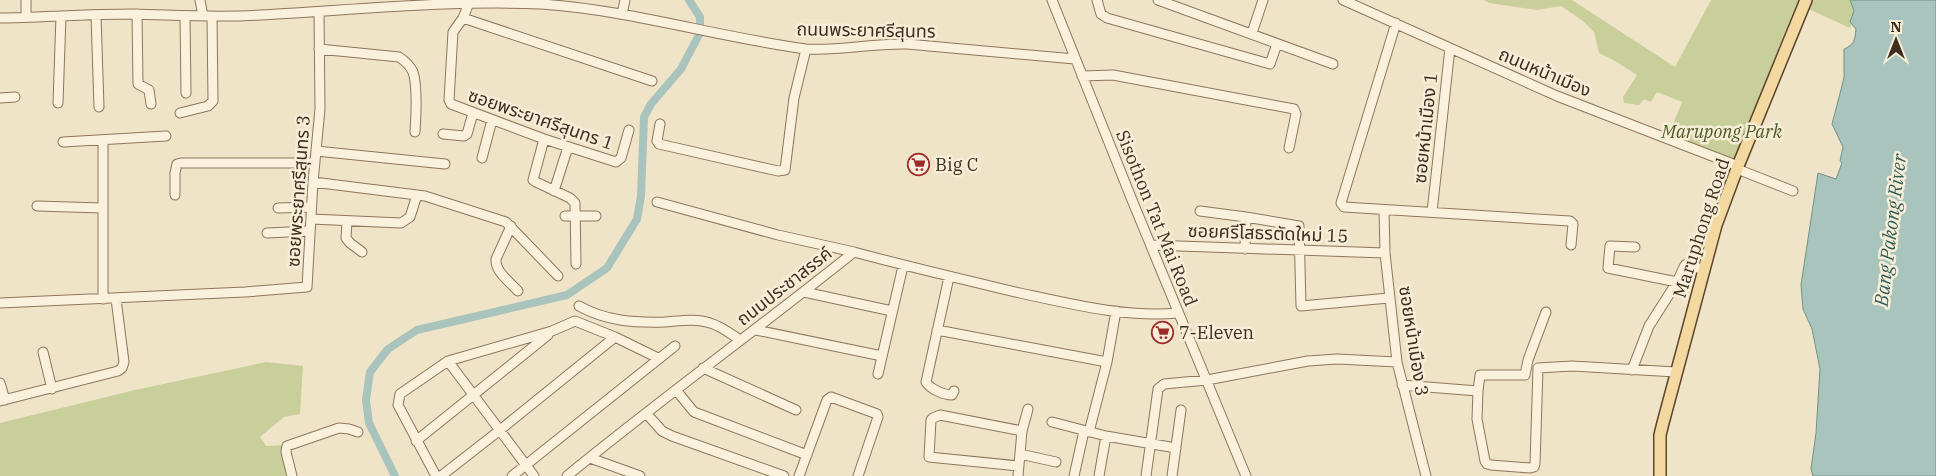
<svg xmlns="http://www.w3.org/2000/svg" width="1936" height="476" font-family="'IBM Plex Serif','Noto Sans Thai',serif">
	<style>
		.green { fill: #c9cf9b }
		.water { fill: #a9c4bc; stroke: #6f938a }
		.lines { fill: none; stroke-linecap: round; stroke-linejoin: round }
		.canal { stroke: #a9c4bc; stroke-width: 8 }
		.minor-casing { stroke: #8d765c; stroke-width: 11 }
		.major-casing { stroke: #5b4430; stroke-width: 14 }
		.minor { stroke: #faf1dc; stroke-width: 9 }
		.major { stroke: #f3d9a0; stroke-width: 11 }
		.labels { text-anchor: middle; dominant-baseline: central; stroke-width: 5; stroke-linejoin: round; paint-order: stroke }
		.street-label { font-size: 18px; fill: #3d2e20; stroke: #f7eed8 }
		.park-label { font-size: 18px; font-style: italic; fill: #4d5a26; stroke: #f7eed8 }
		.poi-label { font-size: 18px; fill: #3d2e20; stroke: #f7eed8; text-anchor: start }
		.water-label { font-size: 19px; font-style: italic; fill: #2f5d5a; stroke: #f7eed8 }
	</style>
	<rect width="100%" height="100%" fill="#f0e4c8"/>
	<path class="green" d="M1484,0H1572L1675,67L1711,0H1850L1854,12L1850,22L1852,23L1850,28L1804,7L1736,163L1667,138L1682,102L1657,92L1651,102L1644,99L1639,105L1624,103L1623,97L1637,75L1615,61L1599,53L1594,32L1583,21L1561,6L1537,10L1489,3Z
		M266,362L303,366L300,414L284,417L260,437L266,446L284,445L290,476H0V423L135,390Z"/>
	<path class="water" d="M1850,0H1936V476H1813L1811,469L1816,433L1820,369L1812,329L1803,309L1801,285L1818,173L1836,179L1842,163L1840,161L1843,147L1832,124L1844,78V49C1854,45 1855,40 1856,29L1850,22L1854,11Z"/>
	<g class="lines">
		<path class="canal" d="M395,476L369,423L366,400L370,372L388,349L417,330L567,295L607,268L637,219L641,196L644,117L651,104L681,69L700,33V17L689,0"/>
		<defs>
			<path id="minor" d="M200,0L203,16
				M1052,0L1132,200L1246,476
				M1097,0L1101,14L1107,18L1270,64L1277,44
				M1158,0L1333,64
				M1343,0L1557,96L1738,166
				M469,3L463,18L453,32L449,100L451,104L544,139L616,162L621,158L629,130
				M137,14L138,84L149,90L151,104
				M622,14L625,0
				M96,15L99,107
				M185,16L186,93
				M26,17V0
				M0,18C45,17 90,14 134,14C176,15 218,18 260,15C353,10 448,0 541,4C631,10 717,37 806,49C840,51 873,43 907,44L1075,59
				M463,18L652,81
				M1396,23L1341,203L1344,207L1570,221L1573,224L1571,245
				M1252,33L1263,0
				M319,49L399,57C405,61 410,65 413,72C418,87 416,116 415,132
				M1082,76L1113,75L1294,109L1296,114L1289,148
				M0,98L15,97
				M58,103L61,16
				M180,113L208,106L213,101L212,17
				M660,124L657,141L659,144L778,171L785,170L794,98L806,49
				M443,134L464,136L467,134L473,113
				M544,139L533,180L536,182L570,198L575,203L576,264
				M63,142L166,136
				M316,151L445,164
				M482,158L492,120
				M1737,169L1793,191
				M313,182L425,196L506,222L558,276
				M554,191L568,147
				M175,195V173L177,164L181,163H315
				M657,202L778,235L854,252
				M37,206L102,208
				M278,208L311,207
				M1384,210L1385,253L1397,362L1426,476
				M1200,211L1246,217L1245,249
				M1432,212L1450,48
				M565,216H596
				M1246,217L1299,226L1301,306L1389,298
				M311,219L401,223L410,217L417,195
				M347,221L346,238L350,243L362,252
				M511,226L496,259C495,272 510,282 518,291
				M267,233L310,231
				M1151,245L1385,253
				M1635,247L1610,246L1608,268L1677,282L1685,265L1688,264L1703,270
				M949,277L926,382C930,389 944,395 952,395L954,391
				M804,292L892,311
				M103,299V140
				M0,303L245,292L307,287L313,182L320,109L319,12
				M579,306C606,321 634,323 665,322C679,321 696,318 710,323C721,326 731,334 740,340
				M756,330L882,356
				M937,330L1107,362L1116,311
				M43,352L52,389
				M448,361L534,476
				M703,368L796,410
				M1632,370L1649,326L1677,282
				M878,374L903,266
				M0,383L5,400
				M1402,385L1478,391L1480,375H1525L1528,360L1546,312
				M676,390L694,412L807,455
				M1478,391L1477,419L1485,461L1487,464L1491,465L1530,468L1534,467L1535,464L1538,368L1572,366L1676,372
				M0,401L118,371L122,368L124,362L116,299
				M646,413L662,431L672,436L784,476
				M1052,422L1106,436L1176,448
				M1089,432L1107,362
				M416,441L548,335
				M1020,454L1056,462
				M590,458L640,476
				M1019,466L929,457L931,420L933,418L940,415L1022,431
				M292,476L286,452L287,446L339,428L349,429L358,432
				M436,476L398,405L400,394L448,361L552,331L575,321L615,337L658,358
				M441,476L500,430L615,337
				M512,476L675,346
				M567,476C661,399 759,328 854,252C909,267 965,280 1020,293C1071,304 1126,318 1178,313
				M799,476L827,400L831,397L877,414L878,417L858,476
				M1018,476L1022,431L1028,409
				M1074,476L1084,431
				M1099,476L1106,436
				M1146,476L1158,389L1164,384L1207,380L1308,361L1337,359L1397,362
				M1172,476L1181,410"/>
			<path id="major" d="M1660,476V435L1663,423L1716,225L1738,166L1806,0"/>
		</defs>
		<use href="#minor" class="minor-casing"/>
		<use href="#major" class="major-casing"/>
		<use href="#minor" class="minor"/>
		<use href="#major" class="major"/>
	</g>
	<defs>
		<symbol id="supermarket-ring" viewBox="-11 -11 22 22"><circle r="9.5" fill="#f7eed8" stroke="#9e2a2b" stroke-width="1.5"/><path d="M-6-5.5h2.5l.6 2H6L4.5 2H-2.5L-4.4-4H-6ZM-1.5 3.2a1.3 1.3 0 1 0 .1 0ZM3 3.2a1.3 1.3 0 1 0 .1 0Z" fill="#9e2a2b"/></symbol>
	</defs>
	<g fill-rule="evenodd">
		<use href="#supermarket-ring" x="906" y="152" width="25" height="25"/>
		<use href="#supermarket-ring" x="1150" y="320" width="25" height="25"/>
	</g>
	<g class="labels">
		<g class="street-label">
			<text transform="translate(866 30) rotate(1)">ถนนพระยาศรีสุนทร</text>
			<text transform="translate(1545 72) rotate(23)">ถนนหน้าเมือง</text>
			<text transform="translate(541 119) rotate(19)">ซอยพระยาศรีสุนทร 1</text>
			<text transform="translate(1425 128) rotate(-84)">ซอยหน้าเมือง 1</text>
			<text transform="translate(298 191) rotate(-86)">ซอยพระยาศรีสุนทร 3</text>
			<text transform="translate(1157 218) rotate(68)">Sisothon Tat Mai Road</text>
			<text transform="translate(1701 228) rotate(-72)">Maruphong Road</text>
			<text transform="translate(1268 233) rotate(2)">ซอยศรีโสธรตัดใหม่ 15</text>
			<text transform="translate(784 286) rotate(-38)">ถนนประชาสรรค์</text>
			<text transform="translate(1414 341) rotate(81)">ซอยหน้าเมือง 3</text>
		</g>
		<g class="park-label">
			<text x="1722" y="131">Marupong Park</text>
		</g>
		<g class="poi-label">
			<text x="935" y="164">Big C</text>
			<text x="1179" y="332">7-Eleven</text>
		</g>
		<g class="water-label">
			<text transform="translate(1890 230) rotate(-83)">Bang Pakong River</text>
		</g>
	</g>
	<g transform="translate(1896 40)" stroke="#f7eed8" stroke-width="4" paint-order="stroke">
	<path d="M0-4L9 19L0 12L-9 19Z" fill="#3d2e20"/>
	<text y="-8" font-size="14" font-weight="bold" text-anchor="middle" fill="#3d2e20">N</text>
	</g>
</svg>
